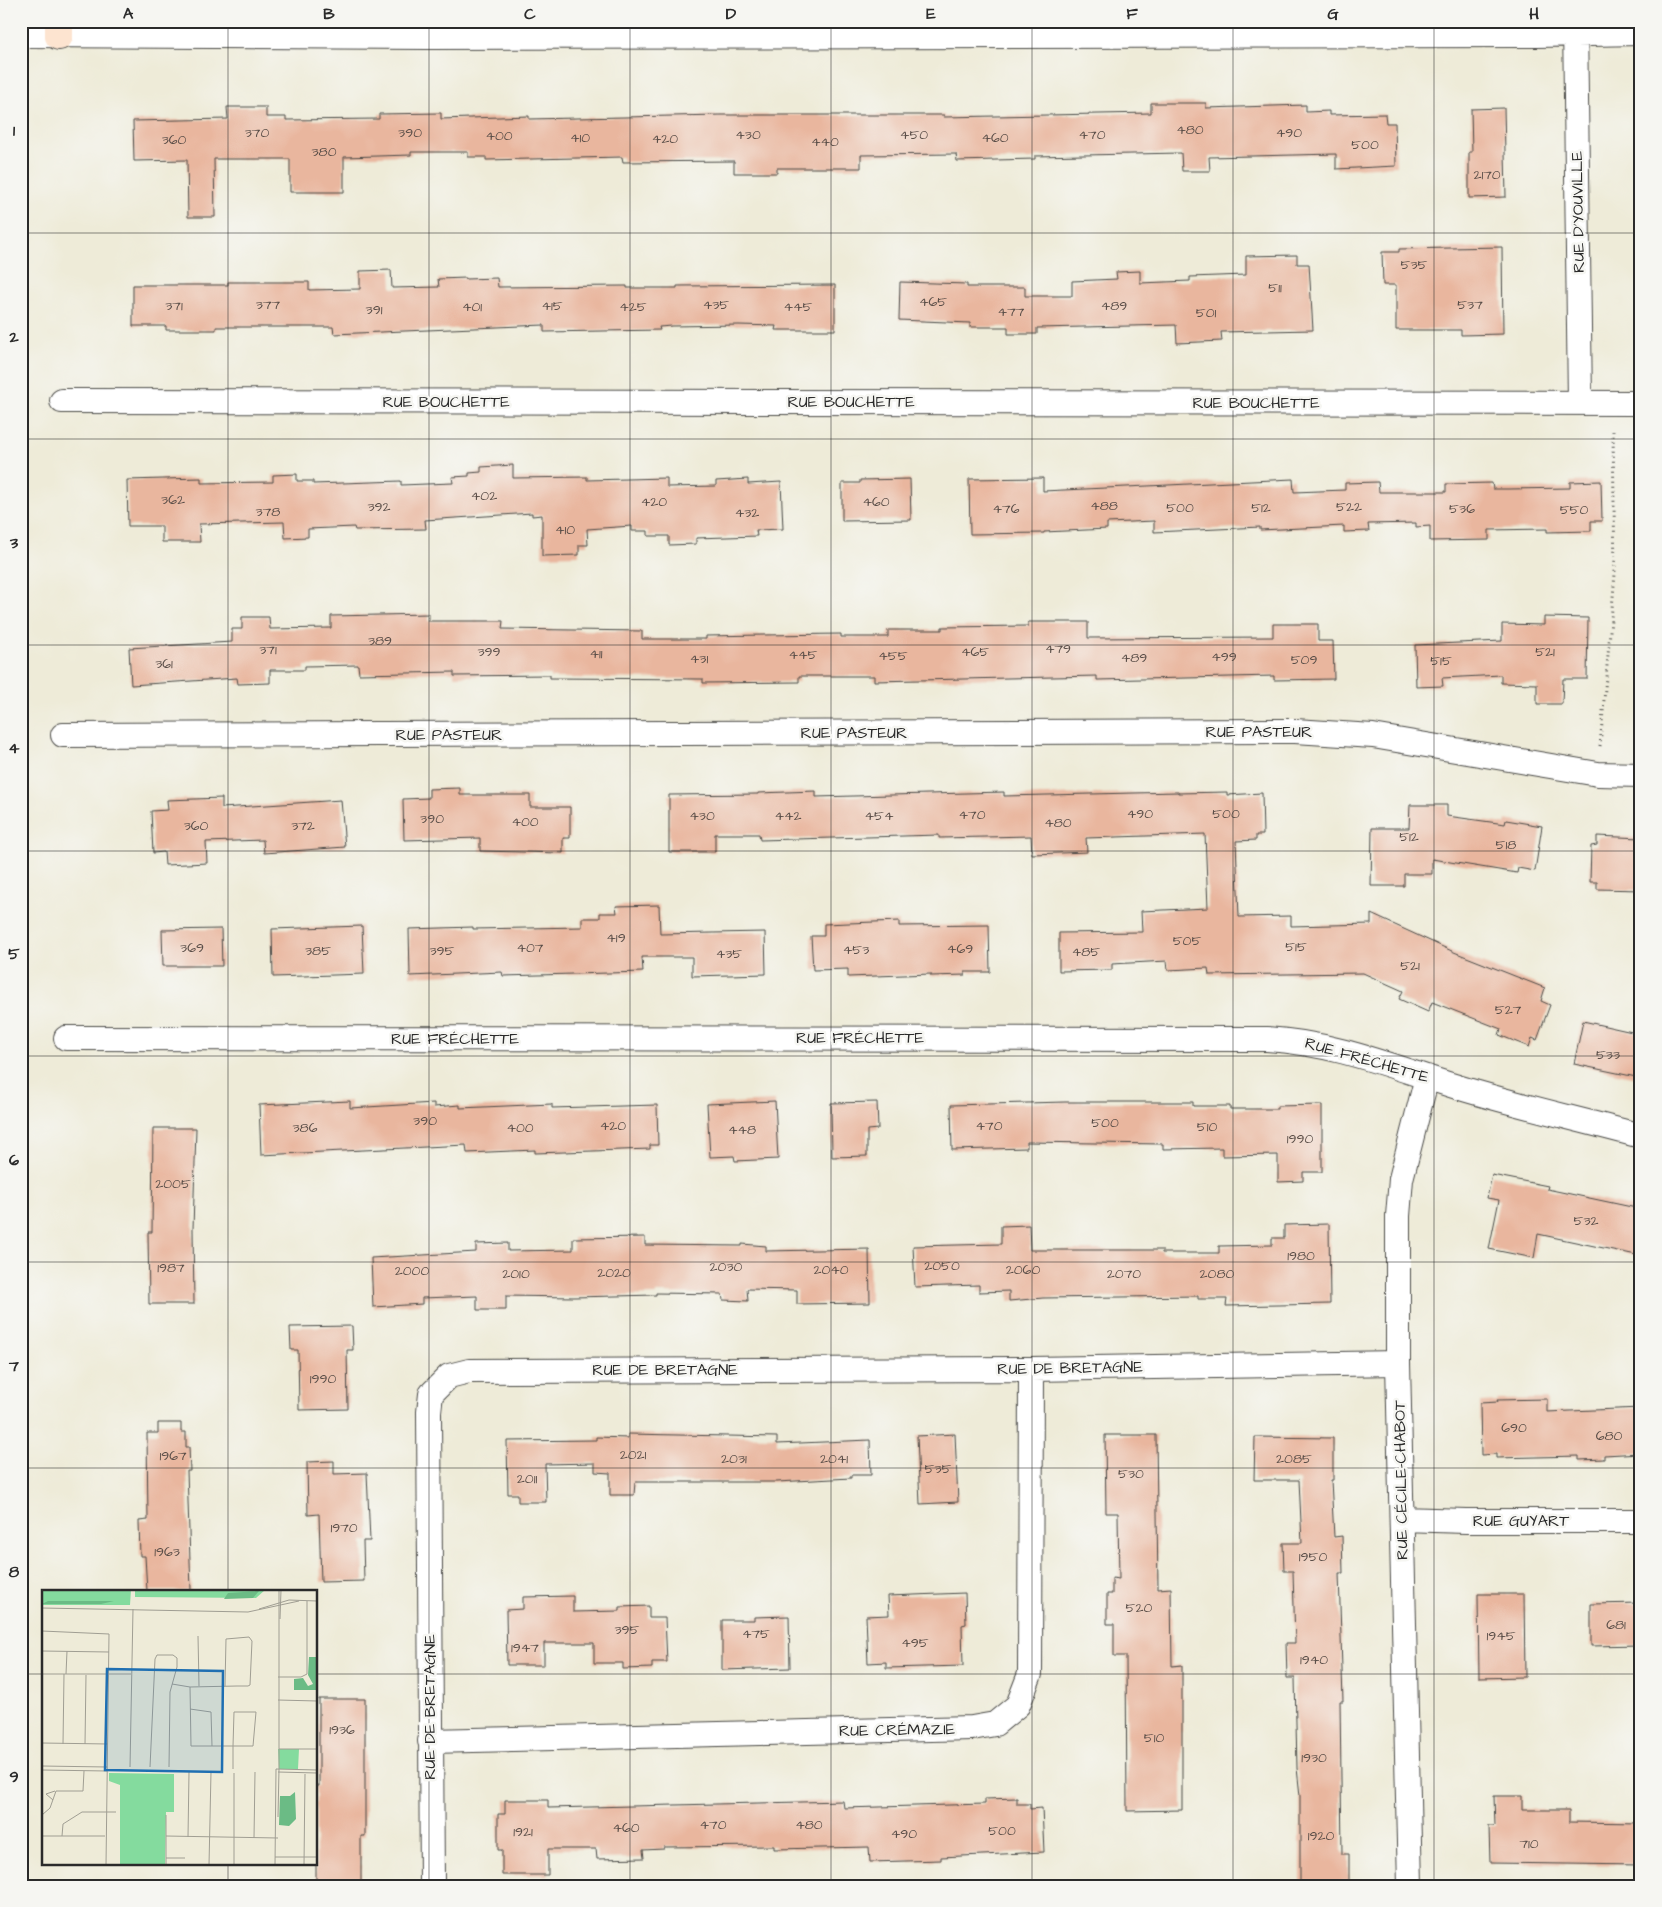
<svg xmlns="http://www.w3.org/2000/svg" width="1662" height="1907" font-family="'Architects Daughter',sans-serif">
	<style>
		.building { fill: #e9b69e }
		.lines { fill: none; stroke-linecap: round; stroke-linejoin: round }
		.street-casing { stroke: #484845; stroke-width: 26 }
		.secondary-casing { stroke: #484845; stroke-width: 30 }
		.path { stroke: #484845; stroke-width: 3; stroke-dasharray: 1 4; stroke-linecap: butt }
		.street { stroke: #fff; stroke-width: 24 }
		.secondary { stroke: #fde4d0; stroke-width: 28 }
		.grid { fill: none; stroke: #2b2b2b; stroke-width: 1; stroke-opacity: 0.55 }
		.labels { text-anchor: middle; dominant-baseline: central; stroke-width: 5; stroke-linejoin: round; paint-order: stroke }
		.number-label { font-size: 14px; fill: #5a4e48 }
		.street-label { font-size: 16px; fill: #2b2b2b; stroke: #f6f6f2 }
		.inset-road { fill: none; stroke: #a09e93; stroke-width: 1 }
		.view { fill: #1f6fb2; fill-opacity: 0.15; stroke: #1f6fb2; stroke-width: 2.5 }
		.inset-edge { fill: none; stroke: #2b2b2b; stroke-width: 2.5 }
		.neatline { fill: none; stroke: #2b2b2b; stroke-width: 2 }
		.grid-label { font-size: 16px; text-anchor: middle; font-weight: bold; fill: #2b2b2b }
	</style>
	<rect width="100%" height="100%" fill="#f6f6f2"/>
	<filter id="ink" filterUnits="userSpaceOnUse"><feTurbulence type="fractalNoise" baseFrequency=".02" numOctaves="2"/><feDisplacementMap in="SourceGraphic" scale="10" xChannelSelector="R" yChannelSelector="G"/><feConvolveMatrix kernelMatrix="1 2 1 2 8 2 1 2 1" color-interpolation-filters="sRGB"/></filter>
	<filter id="wash" filterUnits="userSpaceOnUse"><feTurbulence type="fractalNoise" baseFrequency=".0096" numOctaves="4" result="noise"/><feDisplacementMap in="SourceGraphic" scale="20" xChannelSelector="R" yChannelSelector="G"/><feGaussianBlur stdDeviation="1.12" result="paint"/><feColorMatrix in="noise" values="0 0 0 0 0 0 0 0 0 0 0 0 0 0 0 0 0 1.4 0 .05"/><feComposite in="paint" operator="in"/></filter>
	<g filter="url(#wash)">
		<rect width="100%" height="100%" fill="#eeebd8"/>
		<g id="blocks">
			<path class="building" d="M1151,103H1206V108L1306,105V112L1329,111V115L1385,114L1386,123H1395L1396,166L1336,169V154L1209,157L1210,171H1182L1181,153L1035,156V159L957,161L956,154L861,155V168H777V173H734V161L623,162L622,157L486,160V157H468V152H411V155L344,157V192H290V159H214L215,217H188L187,160L134,161L133,121L228,119L227,107H266V117H286V120L379,119V114L441,113V119L529,116V119L720,115H944V117L1151,113Z
				M1504,108L1506,197L1469,198V152H1472L1471,109Z
				M1502,247L1503,334L1461,335V330H1396V285H1383L1382,252H1399V249Z
				M1297,255V264H1309L1313,330L1221,332L1222,341L1177,343L1176,325L1037,328V334H1008V327H970V323L899,320L900,282L967,284V287H1025V296H1072V281L1117,279L1116,272L1140,271V283L1190,281V277L1246,275V256Z
				M391,270L392,288L439,287L438,279L466,278V279L497,278L498,287L627,286V288H677V286L835,285V330H775L776,326L739,325L672,326L659,327L660,330L544,332V325L334,334L333,327H216V330H166V326H133V285H228V282H309V290L360,289V271Z
				M513,465V478L587,477V480L667,478V487L716,486V481L748,479V484L781,482L783,529L756,530L757,536L696,538V544L669,545V536H648V531H632V526L587,529L588,545H579V555L542,556V515L532,516V513L425,520L426,529L355,530L354,527L308,529V537L285,538L284,522L199,524L200,542H162V526H128L127,480L201,478V483L273,482V475L297,474V481H313V484L401,481V485L453,483L452,477L469,476V473L481,472V467Z
				M1043,478V491L1293,479L1294,492L1345,490V483L1378,482L1379,492H1446V484L1492,483L1493,489H1509L1570,488V482L1601,481L1602,521H1591V531L1547,532V529L1489,530V540L1430,541V526L1416,527V523L1368,524L1369,531L1344,532V526L1260,530V527L1154,532V521L1107,523V529L1044,532V533L970,534L969,479Z
				M910,479L911,520L842,521V483H860V480Z
				M429,614V621H503L502,629L642,631V639H706V636L764,635L841,634V637H888V630H942V627L1028,626V622H1088V638L1273,637V624H1318V641H1333L1334,679L1274,680V676L1097,680V676L874,681V676H799V682L703,683V679L550,678V675L454,676V672L359,674L358,665L305,666V670H270V683L238,684L237,678L131,685L129,648L232,642V629H242V617H269L270,629L331,628V616Z
				M1544,617L1588,618L1587,679H1563L1562,704H1537V684L1501,683V675L1442,678L1443,686L1416,687L1415,645L1502,641V624L1544,625Z
				M460,788V795H530V807H570V838H563V853L480,851V838L404,840L403,799L429,798V789Z
				M816,791V797L1004,792V796L1178,792V793L1227,792V795L1262,793L1263,835H1256V840L1236,841L1239,917L1291,916V926L1371,924V914L1454,952L1545,988L1541,1001L1550,1005L1537,1040L1532,1038L1529,1047L1499,1035L1501,1029L1432,1002L1428,1012L1399,999L1403,991L1363,973L1209,975L1208,968L1168,970L1167,961L1112,964V970L1059,971V933L1142,932L1141,911L1208,908L1205,834L1086,838L1087,852L1032,854L1031,836L939,838V835L760,840L759,834H715V852H669V795L758,794V793Z
				M222,798V808L341,800L345,847L264,853L263,840L206,842L207,863L165,865L164,852L153,853L151,811L168,810L167,800Z
				M1410,805H1447V816L1505,824L1506,820L1542,826L1535,871L1518,868L1517,873L1432,859V874H1404V886H1371L1372,828H1409Z
				M1597,836L1641,838V890L1597,889V882H1590L1591,846L1597,845Z
				M659,905L660,934L765,932L766,974L692,976V957H642L643,972L503,976L502,972L410,976L409,929L473,927V929L582,927V918H600V913H617L616,906Z
				M899,921V926L989,925L990,972H965V975L931,976V974L848,977V969L813,970L811,936H824V924Z
				M362,926L364,974L273,977L272,929Z
				M221,929L222,966H163L162,930Z
				M1583,1021L1641,1034V1078L1574,1064Z
				M350,1101V1108L434,1103V1107L460,1105V1108L552,1104V1108L657,1105L658,1145H650V1149L535,1153V1150L467,1153L466,1145L261,1155L259,1105Z
				M775,1101L778,1159L735,1161L734,1156L710,1157L707,1104Z
				M877,1102L878,1129L867,1130V1156L832,1157L831,1103Z
				M1065,1102H1193V1106H1230V1109H1277V1106L1322,1105V1172H1303V1181L1278,1182V1155L1222,1156V1148L1163,1149V1144L1027,1142V1148L952,1150L951,1105Z
				M153,1128H196L193,1229L194,1304H149L148,1232H152Z
				M1492,1175L1548,1186L1547,1189L1641,1209V1256L1538,1234L1534,1258L1489,1249L1499,1200L1487,1198Z
				M1329,1224L1330,1304L1226,1306L1227,1299H1198V1296L1043,1298L1009,1301V1291L979,1292V1285L915,1287L913,1246L1001,1244V1226L1029,1225L1030,1250H1162V1253H1219V1246L1272,1245V1238H1284V1225Z
				M645,1237V1245L742,1246V1244L766,1246V1251L869,1249L870,1303L797,1304V1290L747,1289L748,1301L723,1300L722,1294L656,1293V1295L574,1297L506,1296V1310H477V1296L422,1298V1304L373,1307L371,1258L476,1252V1244L508,1243V1251L573,1250V1238Z
				M352,1326L353,1350H347L348,1409L299,1410L298,1350H291L290,1327Z
				M1547,1399V1412L1641,1408V1453L1604,1455V1459L1579,1460V1456L1496,1458V1454L1481,1455L1480,1403L1498,1402L1497,1400Z
				M158,1423H181V1432H186V1447H189L190,1471H187L191,1591H147L145,1556H140L139,1521L148,1520L147,1433H158Z
				M628,1434L777,1437V1444L870,1440L871,1475H851V1478L777,1482H635L634,1495H610V1473L595,1472V1463L545,1464L546,1502H518V1494H508L507,1441L596,1440V1437L628,1438Z
				M955,1434L958,1502L920,1504L917,1436Z
				M1105,1435H1156L1158,1589L1171,1588L1172,1666L1182,1665V1810L1127,1811L1126,1656H1114V1624H1107V1594H1112V1578L1119,1579L1118,1513H1106Z
				M1255,1437L1333,1438V1480H1331L1334,1537L1342,1536L1343,1573H1339L1343,1701H1340L1342,1854H1349V1882L1343,1881V1886H1300V1796L1297,1768L1295,1678H1287L1286,1643H1295L1293,1571H1284L1283,1543H1302L1299,1480H1254Z
				M334,1461V1474L367,1473L370,1541H363L364,1581L321,1582L319,1514L308,1515L307,1462Z
				M965,1593L966,1624L962,1625L963,1666L886,1668V1662L868,1663L866,1616L889,1615L888,1596Z
				M1478,1594H1524L1525,1677L1479,1678Z
				M573,1596V1612L620,1611V1607L649,1606V1618H665L667,1662H652V1668L623,1669V1663H594V1643H544V1665H507L506,1610L523,1609V1597Z
				M1641,1603V1645L1591,1646V1604Z
				M789,1616L790,1668L722,1670V1620H754V1617Z
				M319,1699H365V1836H361V1886H316V1786H319Z
				M1494,1796H1522V1810H1569V1822L1641,1823V1865L1490,1863L1489,1826H1495Z
				M1017,1798V1804H1030V1809L1042,1808L1044,1852L941,1857V1860L870,1862L869,1847L774,1849V1846L664,1847V1849L643,1850L644,1858L597,1859L596,1849H548V1875H502V1850H498V1814H505V1800H548V1808L843,1801L844,1808L985,1804V1799Z"/>
		</g>
	</g>
	<g filter="url(#ink)">
		<use href="#blocks" fill-opacity="0" stroke="#484845" stroke-width="1"/>
		<g class="lines">
			<defs>
				<path id="street" d="M1575,21L1580,403
					M21,35L429,37L1537,35L1641,33
					M62,401L1641,403
					M63,735L1295,731L1373,736L1598,774L1641,775
					M66,1038L1267,1039C1334,1043 1390,1066 1454,1086C1515,1105 1579,1119 1641,1136
					M1402,1519L1466,1521H1641
					M430,1741L972,1728L995,1724L1018,1705L1030,1674L1031,1369
					M432,1886L429,1412L431,1394L449,1376L469,1371L1031,1369L1398,1363
					M1410,1886L1398,1363V1216L1401,1179L1427,1077"/>
				<path id="secondary" d="M59,21V36"/>
			</defs>
			<use href="#street" class="street-casing"/>
			<use href="#secondary" class="secondary-casing"/>
			<path class="path" d="M1600,746L1615,574L1613,431"/>
			<use href="#street" class="street"/>
			<use href="#secondary" class="secondary"/>
		</g>
	</g>
	<path class="grid" d="M228,21V1591M429,21V1886M630,21V1886M831,21V1886M1032,21V1886M1233,21V1886M1434,21V1886M21,233H1641M21,439H1641M21,645H1641M21,851H1641M21,1056H1641M21,1262H1641M21,1468H1641M21,1674H44M316,1674H1641M228,1863V1886"/>
	<g class="labels">
		<g class="number-label">
			<text x="1190" y="130">480</text>
			<text x="257" y="133">370</text>
			<text x="410" y="133">390</text>
			<text x="1289" y="133">490</text>
			<text x="748" y="135">430</text>
			<text x="914" y="135">450</text>
			<text x="1092" y="135">470</text>
			<text x="499" y="136">400</text>
			<text x="580" y="138">410</text>
			<text x="995" y="138">460</text>
			<text x="665" y="139">420</text>
			<text x="174" y="140">360</text>
			<text x="825" y="142">440</text>
			<text x="1365" y="145">500</text>
			<text x="324" y="152">380</text>
			<text x="1487" y="175">2170</text>
			<text x="1414" y="265">535</text>
			<text x="1275" y="288">511</text>
			<text x="933" y="302">465</text>
			<text x="268" y="305">377</text>
			<text x="716" y="305">435</text>
			<text x="1470" y="305">537</text>
			<text x="174" y="306">371</text>
			<text x="552" y="306">415</text>
			<text x="1114" y="306">489</text>
			<text x="472" y="307">401</text>
			<text x="633" y="307">425</text>
			<text x="798" y="307">445</text>
			<text x="374" y="310">391</text>
			<text x="1011" y="312">477</text>
			<text x="1206" y="313">501</text>
			<text x="484" y="496">402</text>
			<text x="173" y="500">362</text>
			<text x="654" y="502">420</text>
			<text x="876" y="502">460</text>
			<text x="1104" y="506">488</text>
			<text x="379" y="507">392</text>
			<text x="1349" y="507">522</text>
			<text x="1180" y="508">500</text>
			<text x="1261" y="508">512</text>
			<text x="1006" y="509">476</text>
			<text x="1462" y="509">536</text>
			<text x="1574" y="510">550</text>
			<text x="268" y="512">378</text>
			<text x="747" y="513">432</text>
			<text x="565" y="530">410</text>
			<text x="380" y="641">389</text>
			<text x="1058" y="649">479</text>
			<text x="268" y="650">371</text>
			<text x="489" y="652">399</text>
			<text x="975" y="652">465</text>
			<text x="1545" y="652">521</text>
			<text x="596" y="654">411</text>
			<text x="803" y="655">445</text>
			<text x="893" y="656">455</text>
			<text x="1224" y="657">499</text>
			<text x="1134" y="658">489</text>
			<text x="699" y="659">431</text>
			<text x="1304" y="660">509</text>
			<text x="1441" y="661">515</text>
			<text x="164" y="664">361</text>
			<text x="1140" y="814">490</text>
			<text x="1226" y="814">500</text>
			<text x="972" y="815">470</text>
			<text x="702" y="816">430</text>
			<text x="788" y="816">442</text>
			<text x="879" y="816">454</text>
			<text x="432" y="819">390</text>
			<text x="525" y="822">400</text>
			<text x="1058" y="823">480</text>
			<text x="196" y="826">360</text>
			<text x="303" y="826">372</text>
			<text x="1409" y="837">512</text>
			<text x="1506" y="845">518</text>
			<text x="616" y="938">419</text>
			<text x="1187" y="941">505</text>
			<text x="1296" y="947">515</text>
			<text x="192" y="948">369</text>
			<text x="530" y="948">407</text>
			<text x="960" y="949">469</text>
			<text x="856" y="950">453</text>
			<text x="318" y="951">385</text>
			<text x="442" y="951">395</text>
			<text x="1086" y="952">485</text>
			<text x="729" y="954">435</text>
			<text x="1410" y="966">521</text>
			<text x="1508" y="1010">527</text>
			<text x="1608" y="1055">533</text>
			<text x="425" y="1121">390</text>
			<text x="1105" y="1123">500</text>
			<text x="613" y="1126">420</text>
			<text x="989" y="1126">470</text>
			<text x="1207" y="1127">510</text>
			<text x="305" y="1128">386</text>
			<text x="520" y="1128">400</text>
			<text x="742" y="1130">448</text>
			<text x="1300" y="1139">1990</text>
			<text x="173" y="1184">2005</text>
			<text x="1586" y="1221">532</text>
			<text x="1301" y="1256">1980</text>
			<text x="942" y="1266">2050</text>
			<text x="726" y="1267">2030</text>
			<text x="171" y="1268">1987</text>
			<text x="831" y="1270">2040</text>
			<text x="1023" y="1270">2060</text>
			<text x="412" y="1271">2000</text>
			<text x="614" y="1273">2020</text>
			<text x="516" y="1274">2010</text>
			<text x="1124" y="1274">2070</text>
			<text x="1217" y="1274">2080</text>
			<text x="323" y="1379">1990</text>
			<text x="1514" y="1428">690</text>
			<text x="1609" y="1436">680</text>
			<text x="633" y="1455">2021</text>
			<text x="173" y="1456">1967</text>
			<text x="734" y="1459">2031</text>
			<text x="834" y="1459">2041</text>
			<text x="1294" y="1459">2085</text>
			<text x="938" y="1469">535</text>
			<text x="1131" y="1474">530</text>
			<text x="527" y="1479">2011</text>
			<text x="344" y="1528">1970</text>
			<text x="167" y="1552">1963</text>
			<text x="1313" y="1557">1950</text>
			<text x="1139" y="1608">520</text>
			<text x="1616" y="1625">681</text>
			<text x="627" y="1630">395</text>
			<text x="756" y="1634">475</text>
			<text x="1501" y="1636">1945</text>
			<text x="915" y="1643">495</text>
			<text x="525" y="1648">1947</text>
			<text x="1314" y="1660">1940</text>
			<text x="342" y="1730">1936</text>
			<text x="1154" y="1738">510</text>
			<text x="1314" y="1758">1930</text>
			<text x="713" y="1825">470</text>
			<text x="809" y="1825">480</text>
			<text x="626" y="1828">460</text>
			<text x="1002" y="1831">500</text>
			<text x="523" y="1832">1921</text>
			<text x="904" y="1834">490</text>
			<text x="1321" y="1836">1920</text>
			<text x="1529" y="1844">710</text>
		</g>
		<g class="street-label">
			<text transform="translate(1578 212) rotate(-91)">RUE D'YOUVILLE</text>
			<text x="446" y="402">RUE BOUCHETTE</text>
			<text x="851" y="402">RUE BOUCHETTE</text>
			<text x="1256" y="403">RUE BOUCHETTE</text>
			<text x="1259" y="732">RUE PASTEUR</text>
			<text x="854" y="733">RUE PASTEUR</text>
			<text x="449" y="735">RUE PASTEUR</text>
			<text x="860" y="1038">RUE FRÉCHETTE</text>
			<text x="455" y="1039">RUE FRÉCHETTE</text>
			<text transform="translate(1367 1060) rotate(16)">RUE FRÉCHETTE</text>
			<text transform="translate(1070 1368) rotate(-1)">RUE DE BRETAGNE</text>
			<text x="665" y="1370">RUE DE BRETAGNE</text>
			<text transform="translate(1401 1480) rotate(-91)">RUE CÉCILE-CHABOT</text>
			<text x="1521" y="1521">RUE GUYART</text>
			<text transform="translate(430 1707) rotate(-90)">RUE DE BRETAGNE</text>
			<text transform="translate(897 1730) rotate(-1)">RUE CRÉMAZIE</text>
		</g>
	</g>
	<g transform="translate(42 1590)">
		<rect width="275" height="275" fill="#eeebd8"/>
		<path d="M0,0H89L88,15H0ZM93,0H223L214,8L93,7ZM236,159H257L256,179H237ZM67,183L132,184V222H124L123,275H78V195L67,191Z" fill="#84db9e"/>
		<path d="M217,1L211,8L182,9L186,3ZM72,11L59,14H0L6,11ZM267,67H275V100H252V89L261,88L266,96L271,94L266,85ZM253,202L254,229L247,236L237,235L238,206H248Z" fill="#6bbb85"/>
		<path class="inset-road" d="M237,0V179M0,18L206,22L257,11M217,19L247,10L275,11M238,29L239,0M0,41L67,44L64,275M156,46L157,96M0,61L67,62M0,84H89M24,84L25,61M236,87H259L265,84V11M130,94L148,97L195,96H206L208,95L210,51L207,47L184,49L183,96M148,97L149,156H211L214,122H192L191,156V179M236,110L275,111M148,119L169,122L170,156M0,153L66,154M21,154L22,84M43,154L44,85M237,159H275M0,176L65,177M88,177L91,19M108,177L113,69L115,65H131L135,68V77L128,102L127,177M0,180L65,181M236,182L275,183M192,183V275M11,210L4,204L13,201M0,225L8,218L14,201H41L42,181M124,225V275M236,227L237,179M0,246H63M20,246L21,234L40,222H74M124,246L236,248M146,247L147,182M212,248L213,182M233,267H275M124,268H143M167,275L169,182M233,275L234,179L275,180M262,275L263,184"/>
		<path class="view" d="M65,79L181,81L180,182L63,180Z"/>
		<rect width="275" height="275" class="inset-edge"/>
	</g>
	<rect width="1662" height="1907" fill="none" stroke="#f6f6f2" stroke-width="55"/>
	<rect x="28" y="28" width="1606" height="1852" class="neatline"/>
	<g class="grid-label">
		<text x="128" y="19">A</text>
		<text x="329" y="19">B</text>
		<text x="530" y="19">C</text>
		<text x="731" y="19">D</text>
		<text x="931" y="19">E</text>
		<text x="1132" y="19">F</text>
		<text x="1333" y="19">G</text>
		<text x="1534" y="19">H</text>
		<text x="14" y="136">1</text>
		<text x="14" y="342">2</text>
		<text x="14" y="548">3</text>
		<text x="14" y="753">4</text>
		<text x="14" y="959">5</text>
		<text x="14" y="1165">6</text>
		<text x="14" y="1371">7</text>
		<text x="14" y="1577">8</text>
		<text x="14" y="1782">9</text>
	</g>
</svg>
